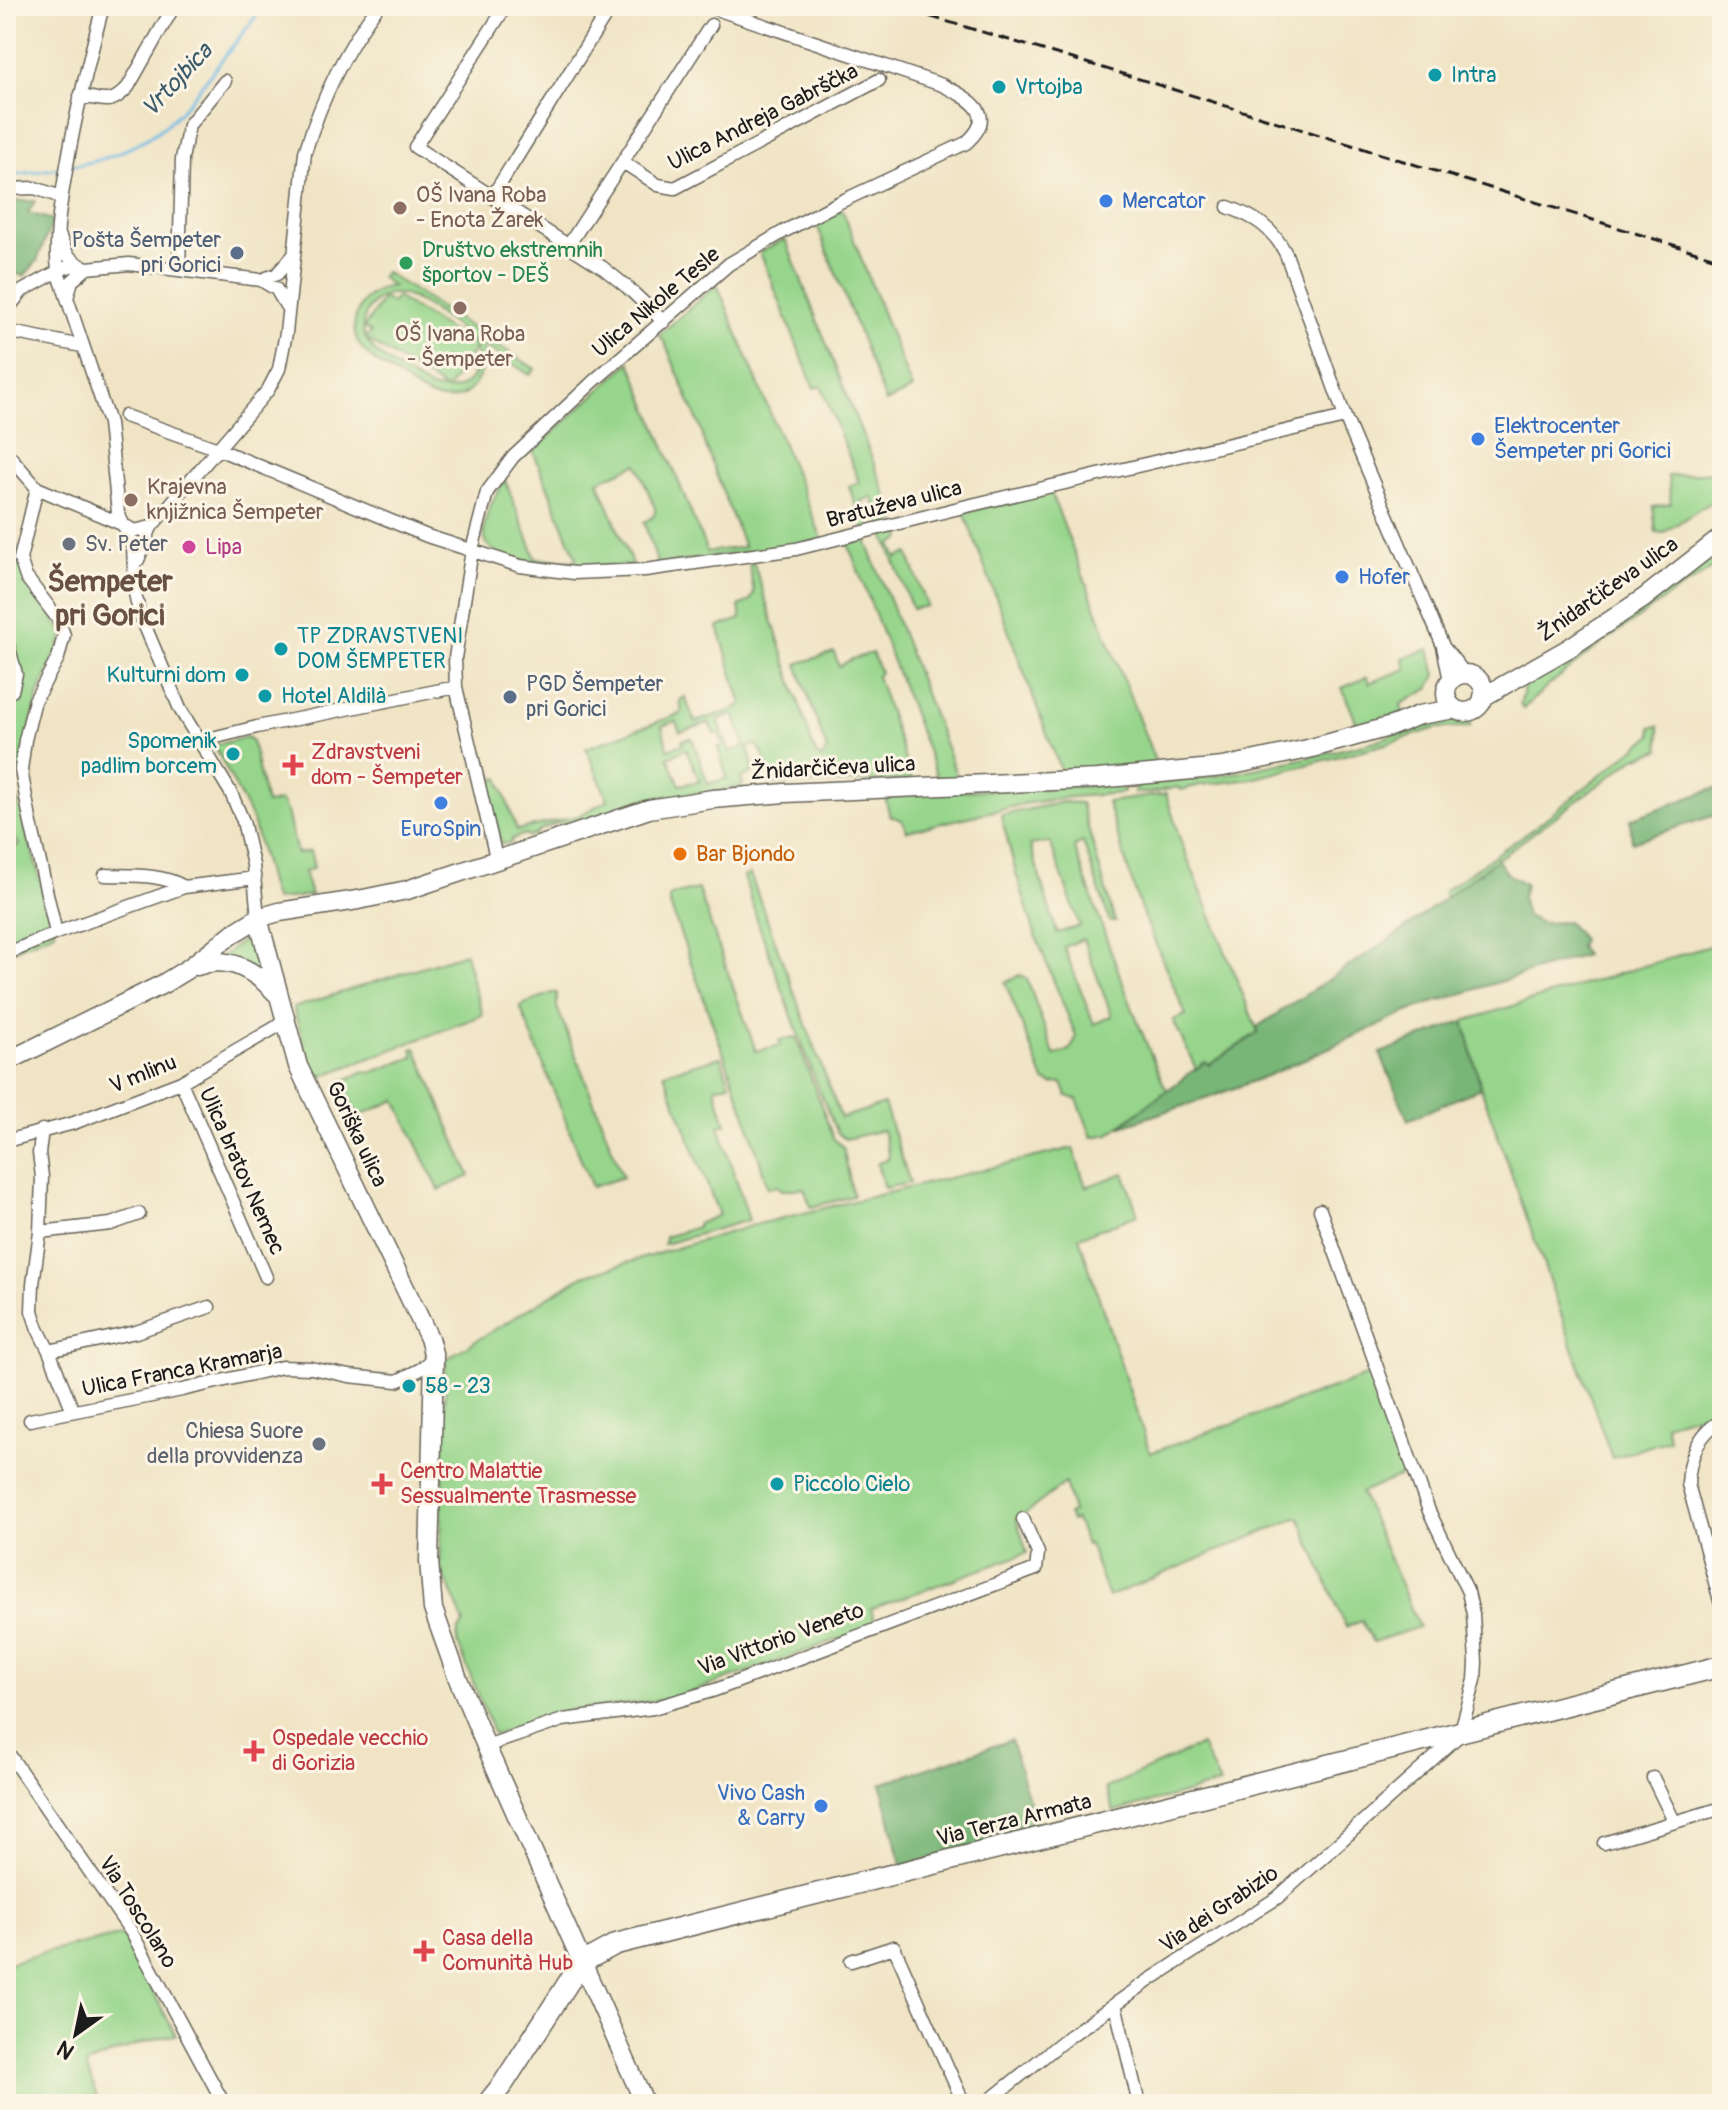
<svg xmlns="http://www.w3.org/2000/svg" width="1728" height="2110" font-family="Pangolin,sans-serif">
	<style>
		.green { fill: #96d58b; stroke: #597854; stroke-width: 2; fill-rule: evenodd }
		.forest { fill: #78b677; stroke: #4a694a; stroke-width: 2 }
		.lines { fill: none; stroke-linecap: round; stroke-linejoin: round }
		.stream { stroke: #6ab9e4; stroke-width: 3 }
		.street-casing { stroke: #666257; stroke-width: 15 }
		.secondary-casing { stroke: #666257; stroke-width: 21 }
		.primary-casing { stroke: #666257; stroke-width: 23 }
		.street { stroke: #fff; stroke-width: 12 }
		.secondary { stroke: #fff; stroke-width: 18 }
		.primary { stroke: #fff; stroke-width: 20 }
		.rail { stroke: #1c1c1c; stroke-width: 3; stroke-dasharray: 12 6; stroke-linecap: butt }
		.culture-dot { fill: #0f9aa8; stroke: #fcf5e5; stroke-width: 3 }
		.shop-dot { fill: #3f7fe0; stroke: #fcf5e5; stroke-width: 3 }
		.education-dot { fill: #8d6e63; stroke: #fcf5e5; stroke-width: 3 }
		.service-dot { fill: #5c6f8a; stroke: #fcf5e5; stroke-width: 3 }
		.leisure-dot { fill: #2e9e5b; stroke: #fcf5e5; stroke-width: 3 }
		.worship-dot { fill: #6b7280; stroke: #fcf5e5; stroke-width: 3 }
		.hotel-dot { fill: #d1479c; stroke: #fcf5e5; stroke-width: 3 }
		.health-dot { fill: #e0444e; stroke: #fcf5e5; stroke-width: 3 }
		.food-dot { fill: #e8710a; stroke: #fcf5e5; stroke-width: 3 }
		.labels { text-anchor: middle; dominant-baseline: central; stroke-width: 6; stroke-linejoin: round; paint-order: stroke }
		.culture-label { font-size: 22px; fill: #0d838f; stroke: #fcf5e5; text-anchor: start }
		.street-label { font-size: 22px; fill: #1c1c1c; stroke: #fcf5e5 }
		.education-label { font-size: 22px; fill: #785e54; stroke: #fcf5e5; text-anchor: start }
		.shop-label { font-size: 22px; fill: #366cbe; stroke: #fcf5e5; text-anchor: start }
		.service-label { font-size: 22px; fill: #4e5e75; stroke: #fcf5e5; text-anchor: end }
		.leisure-label { font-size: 22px; fill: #27864d; stroke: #fcf5e5; text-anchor: start }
		.worship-label { font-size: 22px; fill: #5b616d; stroke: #fcf5e5; text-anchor: start }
		.hotel-label { font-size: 22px; fill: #b23c85; stroke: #fcf5e5; text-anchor: start }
		.health-label { font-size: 22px; fill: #be3a42; stroke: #fcf5e5; text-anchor: start }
		.food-label { font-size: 22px; fill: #c56008; stroke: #fcf5e5; text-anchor: start }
		.water-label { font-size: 24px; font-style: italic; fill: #3b5b6c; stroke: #fcf5e5 }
		.district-label { font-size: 30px; font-weight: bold; fill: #685143; stroke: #fcf5e5 }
	</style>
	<rect width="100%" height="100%" fill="#fcf5e5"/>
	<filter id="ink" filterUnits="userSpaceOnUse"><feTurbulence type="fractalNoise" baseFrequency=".0125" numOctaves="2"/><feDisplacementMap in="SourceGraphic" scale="16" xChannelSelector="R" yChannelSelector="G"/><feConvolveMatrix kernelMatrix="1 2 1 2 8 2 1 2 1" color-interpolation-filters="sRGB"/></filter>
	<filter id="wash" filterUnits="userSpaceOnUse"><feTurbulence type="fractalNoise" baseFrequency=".006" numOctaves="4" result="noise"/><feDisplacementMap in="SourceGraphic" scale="32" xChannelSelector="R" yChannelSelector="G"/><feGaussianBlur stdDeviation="1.8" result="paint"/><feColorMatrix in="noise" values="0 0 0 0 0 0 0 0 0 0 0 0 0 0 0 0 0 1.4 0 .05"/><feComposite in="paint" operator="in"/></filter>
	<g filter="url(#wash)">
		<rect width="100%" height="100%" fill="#f0e4c5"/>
		<path class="green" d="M842,209L912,389L886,402L816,223Z
			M785,239L897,522L883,526L872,497L861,501L872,528L864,530L849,486L859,482L821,386L814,388L760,252Z
			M385,272L535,369L530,375L483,345C487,374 471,406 435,398C421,394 409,384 398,376C374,361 342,343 359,309C366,295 378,288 393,286L381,278ZM388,294C394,294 401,293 407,296C422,301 467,332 474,345L396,297L392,303L383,298L364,328L371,332L366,339L447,390L475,348C484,380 457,398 428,387C405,372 352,349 365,316C369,304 377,299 388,294Z
			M717,284L823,541L658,565L644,522C651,518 656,517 655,508L637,464L598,481L633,566C607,566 500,568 487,544C477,526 495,495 505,480L536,559L575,561L576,557L533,451L630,362L707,552L744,547L704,442L701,429L665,343L659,335Z
			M1722,471V495L1663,533L1656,532L1653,507L1671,504L1668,476Z
			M1050,490L1157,766L1062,774L964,512Z
			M900,530L902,538L891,545L897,558L908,553L927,606L912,609L884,534Z
			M6,540L17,545L22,568L64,635L39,693L22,767L9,770L55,932L6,953V857L19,844L6,830V693L12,691L6,637Z
			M866,540L958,779H938L848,544Z
			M1722,547V561C1706,574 1687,584 1670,595C1620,631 1567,666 1523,709L1520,704L1523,694L1524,682L1609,633Z
			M753,561L816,755L822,758L827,750L797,664L834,652L839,666L852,659L872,653L880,672L877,676L912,780L773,785L763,754L757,745L748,747L754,771L741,778L743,784L740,787L663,798L588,820L562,824L560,822L540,830L535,835L529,837L525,834L512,839L511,843L501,844L487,782L499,778L517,830L578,816L608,800L586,748L682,713L680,700L685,697L695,722L732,710L742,704L718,627L741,619L739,606L750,601L754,593L749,563ZM734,714L745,746L730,752L718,720ZM676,721L680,732L709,723L714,734L719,733L723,745L718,748L727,778L708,784L692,738L682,740L683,744L668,749L662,726ZM686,749L700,781L680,785L668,757Z
			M1429,649L1436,675L1429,689L1401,704L1403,713L1358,726L1342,688L1367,677L1369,683L1406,669L1403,658Z
			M1459,717L1471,719L1470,727L1436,728L1386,744L1252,779L1201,785L1180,790L1178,787L1150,793H1134L1135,788L1143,782L1159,783L1230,774L1293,761L1369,743L1433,721Z
			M1659,726L1660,750L1635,758L1445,898L1444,891L1535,827L1652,735L1651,727Z
			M248,737L252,741L266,804L281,801L287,812L297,854L310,851L314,868L304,872L311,895L275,900L272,894L253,821L214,745Z
			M1119,785L1124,790L1121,793L1071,797L1029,803L907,831L902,820L890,816L884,794Z
			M1166,794L1181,842L1258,1032L1209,1065L1205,1062L1196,1069L1173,1020L1186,1015L1140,907L1107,802Z
			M1064,802L1081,803L1115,922H1110L1083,842L1074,846C1102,927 1130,1008 1165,1087L1168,1090L1109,1134L1092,1137L1077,1099L1067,1096L1062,1083L1052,1084L1044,1081L1005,982L1020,975L1027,979L1054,1055C1067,1053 1073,1050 1076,1036L1035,934L1016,873L1001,815ZM1050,842L1080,926L1057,933L1030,845ZM1083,939L1112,1016L1094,1024L1064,947Z
			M750,874L841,1118L884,1104L910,1183L884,1188L877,1164L889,1158L883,1130L846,1139L837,1133L818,1088L758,923L744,877Z
			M698,889L756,1051L781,1045L779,1040L796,1037L833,1138L843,1147L853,1196L811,1207L804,1188L782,1190L778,1186L768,1188L746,1116L669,902V898L672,895Z
			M247,937L256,941L263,973L219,959Z
			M1722,942V1408L1665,1424L1669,1440L1612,1458L1481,1088L1464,1021Z
			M465,953L473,984L483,1015L315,1079L293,1008Z
			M552,993H557V1007L623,1177L592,1187L520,1006Z
			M416,1048L470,1176L439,1190L396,1100L358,1116L341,1082L364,1071L370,1073L414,1057L412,1049Z
			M721,1057L730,1084L715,1087L726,1124L719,1126L749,1220L664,1244L665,1237L697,1227V1224L719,1215L664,1073Z
			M1073,1148L1086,1187L1124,1173L1138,1215L1079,1237L1150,1453L1372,1374L1408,1473L1361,1493L1419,1627L1373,1642L1362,1621L1346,1627L1299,1517L1108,1597L1089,1544L1086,1545L1076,1520L1071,1521L1068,1514L1073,1512L1065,1483L1017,1520L1027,1553L871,1609L876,1626L672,1699L567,1711L494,1735L457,1641L458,1631L464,1624L450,1587L440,1570L446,1359L583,1276L754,1225Z
			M1201,1745L1220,1784L1114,1812L1106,1788Z
			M123,1935L176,2035C144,2040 116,2051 86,2065L99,2104H6V1964L43,1953Z"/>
		<path class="forest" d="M6,201H35L28,213L53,220L37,261L24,276L6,271Z
			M1722,786V813L1632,842L1630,819Z
			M1497,859L1508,874L1525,884L1522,898L1527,916L1541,923L1567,922L1582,939L1579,947L1585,955L1419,1007L1269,1075L1208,1098L1118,1127L1205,1062L1209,1065L1258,1033L1257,1027L1399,933Z
			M1464,1021L1481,1088L1408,1120L1380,1053Z
			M1011,1740L1038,1831L902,1866L881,1784Z"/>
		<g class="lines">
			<path class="stream" d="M69,166C104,162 137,147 165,126C181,113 194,95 207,79C226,55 245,30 264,6
				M6,176L61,168"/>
		</g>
	</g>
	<g filter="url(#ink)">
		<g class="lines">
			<defs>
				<path id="street" d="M103,6C89,59 76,111 67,165C61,200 54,236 58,271L109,423L118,513L133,546L135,593L139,612L180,709L231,793L243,821L253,865L258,918
					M506,6L415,147L602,267L627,287L664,322
					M80,96C104,99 110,107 128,87L174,6
					M623,162L658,185L675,188L879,80
					M6,189L35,188L61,197
					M492,197L611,6
					M1228,207C1255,217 1272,227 1286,254L1345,417L1443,646L1450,681
					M60,237L68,256L78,264L87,268L129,264L261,280L276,289L288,309
					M568,246L711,25
					M179,270L182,159L189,125L225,81
					M261,280L277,274L293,256
					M67,298L72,281L87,268
					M6,311L22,291L64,268L78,264
					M6,331L82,346
					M125,416L218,449L427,536L520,566L574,573L645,570L796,549L963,507L1345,417
					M6,452L37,488L124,525L134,531L151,527
					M37,488L20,559L26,577L58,619L64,635L58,658L35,700L25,740L21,770L30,819L56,933
					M138,560L151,527L268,390L279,369L286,333L305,152C321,101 345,49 378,6
					M6,637L16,674L12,691L6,693
					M1445,649L1466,675
					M200,741L257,727L456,687
					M497,862L456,687L455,658L472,550L487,492L513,457L595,380L729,264L783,232L838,203L966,143C1000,113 968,98 942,85L707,6
					M105,875C130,876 161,873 184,887
					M6,954L56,933L184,887L255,878
					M181,1082L266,1277
					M42,1130L39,1153L42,1177L40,1232L33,1284L32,1311L38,1329L49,1351L136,1332L209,1307
					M6,1141L74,1123L181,1082L285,1022
					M40,1232L111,1224L139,1214
					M49,1351L73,1411
					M30,1420L182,1390L282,1367L311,1368L349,1376L397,1381L421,1369L434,1357
					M1722,1421C1698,1432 1689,1460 1688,1484L1722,1608
					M486,1746L563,1720L653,1708L715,1690L1036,1569L1038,1553L1023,1519
					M6,1750L132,1933L224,2104
					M1653,1778L1674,1821
					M1604,1843L1722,1808
					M851,1961L894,1947L964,2104
					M1115,2004L1139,2104
					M985,2104L1067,2038L1151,1979L1277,1898L1463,1732V1723L1475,1680L1476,1662L1473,1614L1468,1592L1429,1511L1320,1210"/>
				<path id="secondary" d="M1446 693a19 19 0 1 1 38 0a19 19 0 1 1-38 0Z
					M1483,697L1569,648L1644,598L1722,537
					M258,918L298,1066L429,1338L434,1357L429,1561L433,1609L458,1679L486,1746L645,2104
					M197,966C229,955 254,970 276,993
					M6,1062L163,984L189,968L232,934L258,918L279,912L358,900L407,890L649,809L713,799L785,793L1098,779L1223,767L1308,749L1392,726L1419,715L1455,709"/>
				<path id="primary" d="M487,2104L503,2084L581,1963L616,1944L1722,1666"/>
			</defs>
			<use href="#street" class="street-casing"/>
			<use href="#secondary" class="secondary-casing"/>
			<use href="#primary" class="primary-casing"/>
			<use href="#street" class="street"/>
			<use href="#secondary" class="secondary"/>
			<use href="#primary" class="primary"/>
			<path class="rail" d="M895,6L1120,73L1722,260"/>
		</g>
	</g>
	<g class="culture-dot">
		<circle cx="1435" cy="75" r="8"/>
		<circle cx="999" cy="87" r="8"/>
		<circle cx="281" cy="649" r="8"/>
		<circle cx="242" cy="675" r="8"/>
		<circle cx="265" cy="696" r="8"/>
		<circle cx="233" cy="754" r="8"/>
		<circle cx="409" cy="1386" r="8"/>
		<circle cx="777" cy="1484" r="8"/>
	</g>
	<g class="shop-dot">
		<circle cx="1106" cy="201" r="8"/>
		<circle cx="1478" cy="439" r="8"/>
		<circle cx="1342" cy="577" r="8"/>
		<circle cx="441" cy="803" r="8"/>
		<circle cx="821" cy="1806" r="8"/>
	</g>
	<g class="education-dot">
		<circle cx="400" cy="208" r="8"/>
		<circle cx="460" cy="308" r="8"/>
		<circle cx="131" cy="500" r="8"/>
	</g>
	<g class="service-dot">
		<circle cx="237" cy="253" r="8"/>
		<circle cx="510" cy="697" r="8"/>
	</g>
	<circle class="leisure-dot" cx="406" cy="263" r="8"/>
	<g class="worship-dot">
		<circle cx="69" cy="544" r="8"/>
		<circle cx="319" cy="1444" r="8"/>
	</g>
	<circle class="hotel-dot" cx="189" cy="547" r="8"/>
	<g class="health-dot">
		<path d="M289 753h8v8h8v8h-8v8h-8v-8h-8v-8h8z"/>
		<path d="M378 1472h8v8h8v8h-8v8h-8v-8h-8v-8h8z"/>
		<path d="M250 1739h8v8h8v8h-8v8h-8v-8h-8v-8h8z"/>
		<path d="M420 1939h8v8h8v8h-8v8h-8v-8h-8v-8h8z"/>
	</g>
	<circle class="food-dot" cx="680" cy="854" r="8"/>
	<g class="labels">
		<g class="culture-label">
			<text x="1451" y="75">Intra</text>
			<text x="1015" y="87">Vrtojba</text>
			<text x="297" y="636">TP ZDRAVSTVENI<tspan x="297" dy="25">DOM ŠEMPETER</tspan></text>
			<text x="226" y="675" text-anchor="end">Kulturni dom</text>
			<text x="281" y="696">Hotel Aldilà</text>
			<text x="217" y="741" text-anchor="end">Spomenik<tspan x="217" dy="25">padlim borcem</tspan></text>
			<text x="425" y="1386">58 - 23</text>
			<text x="793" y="1484">Piccolo Cielo</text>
		</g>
		<g class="street-label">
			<text transform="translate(763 117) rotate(-27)">Ulica Andreja Gabrščka</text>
			<text transform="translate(656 302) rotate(-40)">Ulica Nikole Tesle</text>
			<text transform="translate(894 504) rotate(-14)">Bratuževa ulica</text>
			<text transform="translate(1608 589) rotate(-35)">Žnidarčičeva ulica</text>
			<text transform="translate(833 768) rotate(-3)">Žnidarčičeva ulica</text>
			<text transform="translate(143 1074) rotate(-22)">V mlinu</text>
			<text transform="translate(357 1134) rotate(65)">Goriška ulica</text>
			<text transform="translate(242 1171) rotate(66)">Ulica bratov Nemec</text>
			<text transform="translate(182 1370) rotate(-11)">Ulica Franca Kramarja</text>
			<text transform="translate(781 1639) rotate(-20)">Via Vittorio Veneto</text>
			<text transform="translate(1014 1820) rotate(-14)">Via Terza Armata</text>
			<text transform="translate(1219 1909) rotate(-34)">Via dei Grabizio</text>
			<text transform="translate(138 1912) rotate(58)">Via Toscolano</text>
		</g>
		<g class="education-label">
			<text x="416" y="195">OŠ Ivana Roba<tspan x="416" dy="25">- Enota Žarek</tspan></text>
			<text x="460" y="334" text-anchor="middle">OŠ Ivana Roba<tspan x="460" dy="25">- Šempeter</tspan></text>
			<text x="147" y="487">Krajevna<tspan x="147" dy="25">knjižnica Šempeter</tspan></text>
		</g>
		<g class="shop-label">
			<text x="1122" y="201">Mercator</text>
			<text x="1494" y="426">Elektrocenter<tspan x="1494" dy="25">Šempeter pri Gorici</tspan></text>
			<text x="1358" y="577">Hofer</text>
			<text x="441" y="829" text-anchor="middle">EuroSpin</text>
			<text x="805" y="1793" text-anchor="end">Vivo Cash<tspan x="805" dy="25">&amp; Carry</tspan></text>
		</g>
		<g class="service-label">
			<text x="221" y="240">Pošta Šempeter<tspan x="221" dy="25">pri Gorici</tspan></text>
			<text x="526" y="684" text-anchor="start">PGD Šempeter<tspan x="526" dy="25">pri Gorici</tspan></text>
		</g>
		<g class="leisure-label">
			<text x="422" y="250">Društvo ekstremnih<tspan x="422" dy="25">športov - DEŠ</tspan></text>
		</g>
		<g class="worship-label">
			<text x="85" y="544">Sv. Peter</text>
			<text x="303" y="1431" text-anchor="end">Chiesa Suore<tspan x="303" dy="25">della provvidenza</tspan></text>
		</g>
		<g class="hotel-label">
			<text x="205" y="547">Lipa</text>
		</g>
		<g class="health-label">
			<text x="311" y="752">Zdravstveni<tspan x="311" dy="25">dom - Šempeter</tspan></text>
			<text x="400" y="1471">Centro Malattie<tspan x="400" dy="25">Sessualmente Trasmesse</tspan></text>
			<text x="272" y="1738">Ospedale vecchio<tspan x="272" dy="25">di Gorizia</tspan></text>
			<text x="442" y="1938">Casa della<tspan x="442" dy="25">Comunità Hub</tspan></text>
		</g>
		<g class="food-label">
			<text x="696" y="854">Bar Bjondo</text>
		</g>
		<g class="water-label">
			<text transform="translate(177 80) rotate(-47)">Vrtojbica</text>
		</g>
		<g class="district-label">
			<text x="110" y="581">Šempeter<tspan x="110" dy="34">pri Gorici</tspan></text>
		</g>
	</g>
	<rect width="1728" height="2110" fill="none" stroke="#fcf5e5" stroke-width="32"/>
	<g transform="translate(76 2034) rotate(213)" stroke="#fcf5e5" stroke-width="6" paint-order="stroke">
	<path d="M0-6L14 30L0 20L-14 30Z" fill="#1c1c1c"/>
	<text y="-12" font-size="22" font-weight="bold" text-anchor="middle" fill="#1c1c1c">N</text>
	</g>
</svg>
